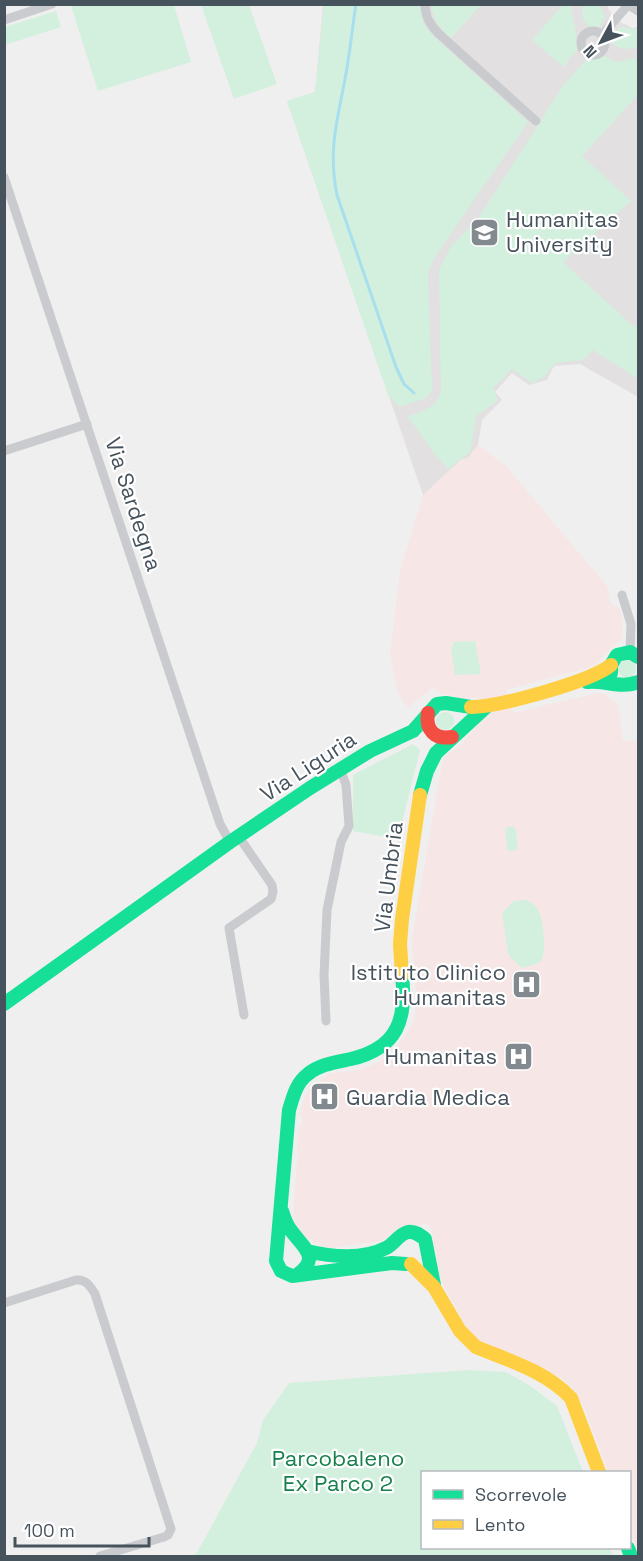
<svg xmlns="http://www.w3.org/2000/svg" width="643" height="1561" font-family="'Space Grotesk',sans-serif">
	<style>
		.education { fill: #e2e0e1 }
		.medical { fill: #f6e7e6 }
		.green { fill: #d3f0de }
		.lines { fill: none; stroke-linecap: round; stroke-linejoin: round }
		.stream { stroke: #a7dfee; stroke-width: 3 }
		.street { stroke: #c9cbce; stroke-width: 9 }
		.fast { stroke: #16e098; stroke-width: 14 }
		.slow { stroke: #ffcf43; stroke-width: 14 }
		.jam { stroke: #f24e42; stroke-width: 14 }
		.labels { text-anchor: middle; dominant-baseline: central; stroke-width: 4.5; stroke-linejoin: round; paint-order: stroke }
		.poi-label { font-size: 22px; fill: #46525c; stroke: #fff; text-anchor: start }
		.street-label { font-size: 22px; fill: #46525c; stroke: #fff }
		.park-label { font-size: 22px; fill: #15804b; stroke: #fff }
	</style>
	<rect width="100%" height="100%" fill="#f0efef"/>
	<path class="education" d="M323,5H607L609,10L622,23L633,28L638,27V397L580,364L554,366L547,380L529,385L512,373L495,392L502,400L482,420L478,445L468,458L461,460L423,495L287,101L315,92Z"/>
	<path class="medical" d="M478,445L506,466L607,586L611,604L619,608L622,617L623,637L594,666L506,690L513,713L597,693L605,694L618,704L623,741L638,740V1555L630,1531V1472H608L583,1405L571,1387L562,1378L477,1339L468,1331L440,1278L431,1228L426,1224L396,1229L392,1234L382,1241L332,1248L321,1246L304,1236L297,1227L293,1216L297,1159L300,1158L297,1152L299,1126L302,1125V1116H299L304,1099L310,1088L329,1074L361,1069L377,1063L391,1054L409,1031L414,1018L416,1002L415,968L411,944L442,763L446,756L462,743L484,718L478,697L464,700L451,695L441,694L433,687L408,708L398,693L390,654L400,571L423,495L461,460L468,458Z"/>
	<path class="green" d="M75,5H174L191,62L98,91L71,6Z
		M201,5H249L277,84L234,99Z
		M324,5H420L424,24L432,35L528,122L434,258L428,274L432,390L426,398L400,407L388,395L287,101L315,92Z
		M431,5H481L451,38C439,29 434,19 431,5Z
		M563,5H570L576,31L577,50L568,60L565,68L532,40Z
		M582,5H600L605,17L599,28H590L583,19Z
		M56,11L61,27L5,45V27Z
		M620,27L638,29V48C627,49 617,51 610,40Z
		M601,55L618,62L634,58L638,63V95L582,156L631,201L563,262L634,327L638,322V379L593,350L583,360L555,363L544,377L532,383L512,369L493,388L498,400L476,416L470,452L448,469L430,448L408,416C423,411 437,408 441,391L439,270L451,246L478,219L563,86L585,61Z
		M475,641L481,674L455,675L451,649L454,642Z
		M618 669a9 9 0 1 1 18 0a9 9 0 1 1-18 0Z
		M436 721a9 9 0 1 1 18 0a9 9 0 1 1-18 0Z
		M413,744L420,750L398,839L353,831V775Z
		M508,826L514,827L516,830L518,849L511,852L507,849L505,831Z
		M526,900C530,902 534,904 537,908C544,918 546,949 542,960L536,964L522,968L511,958L508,953L502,913L514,901Z
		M468,1370L506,1372L529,1385L557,1406L583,1472H422V1548H609L613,1556H195L257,1443L263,1420L289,1383Z"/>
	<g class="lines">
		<path class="stream" d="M356,4C352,29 350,54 345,79C337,122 328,150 337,195L396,367L404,384L414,393"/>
		<path class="street" d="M425,4C425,17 430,24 438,33L536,121
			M627,4L638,11
			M4,20L52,4
			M581 43a12 12 0 1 1 24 0a12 12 0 1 1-24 0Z
			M602,35L628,5
			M4,177L220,824L230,842
			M4,451L87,424
			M622,595L631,624L630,652
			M239,837L272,885L273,892L271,899L229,928L244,1015
			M326,1021L324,975L327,910L341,842L349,826L346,785L340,768
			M4,1303L76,1280C86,1279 90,1286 95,1294L171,1529L168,1535L164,1537L100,1556"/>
		<path class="fast" d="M611,673V665L617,655L630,652L638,657
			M587,682C604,680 622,689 638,682
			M420,795L427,771L436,753L486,707
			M402,975C407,1019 398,1048 351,1059C337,1062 320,1064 308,1074C296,1083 293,1097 289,1110L276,1261L281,1271L292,1276L392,1263L406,1264
			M4,1004L230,842L310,788L370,751L413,731L437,704L446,703L471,707
			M282,1211C284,1217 286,1224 290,1229C302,1247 322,1257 297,1275
			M307,1251C331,1257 363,1260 386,1248C394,1244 399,1234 408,1232C415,1231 420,1235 425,1239L434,1285
			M628,1548L631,1556"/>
		<path class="slow" d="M471,707C498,707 590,682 611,665
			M402,975L400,944L402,919L420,795
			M411,1264L434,1287L460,1331L476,1347C510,1361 545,1371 571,1398L599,1472"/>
		<path class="jam" d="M428,713C425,730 435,740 452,737"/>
	</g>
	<defs>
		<symbol id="university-square" viewBox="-11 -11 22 22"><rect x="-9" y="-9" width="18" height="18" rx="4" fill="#82898f" stroke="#fff"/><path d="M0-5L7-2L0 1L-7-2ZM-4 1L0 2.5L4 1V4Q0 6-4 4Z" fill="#fff"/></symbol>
		<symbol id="hospital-square" viewBox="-11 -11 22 22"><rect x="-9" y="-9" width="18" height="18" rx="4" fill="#82898f" stroke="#fff"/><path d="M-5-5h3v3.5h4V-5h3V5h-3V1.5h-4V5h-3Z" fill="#fff"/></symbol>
	</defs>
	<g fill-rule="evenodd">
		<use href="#university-square" x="468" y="216" width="33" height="33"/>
		<use href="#hospital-square" x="510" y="968" width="33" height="33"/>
		<use href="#hospital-square" x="502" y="1040" width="33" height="33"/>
		<use href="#hospital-square" x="308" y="1080" width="33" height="33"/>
	</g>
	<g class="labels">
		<g class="poi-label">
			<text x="506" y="219">Humanitas<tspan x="506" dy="25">University</tspan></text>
			<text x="506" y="972" text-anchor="end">Istituto Clinico<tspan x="506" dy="25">Humanitas</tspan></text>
			<text x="497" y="1056" text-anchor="end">Humanitas</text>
			<text x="346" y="1097">Guardia Medica</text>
		</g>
		<g class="street-label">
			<text transform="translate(134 504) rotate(72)">Via Sardegna</text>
			<text transform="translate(308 766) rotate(-33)">Via Liguria</text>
			<text transform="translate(388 877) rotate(-83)">Via Umbria</text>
		</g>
		<g class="park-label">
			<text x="338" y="1458">Parcobaleno<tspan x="338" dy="25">Ex Parco 2</tspan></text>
		</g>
	</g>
	<rect width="643" height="1561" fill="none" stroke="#46525c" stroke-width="12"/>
	<rect x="421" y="1471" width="210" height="78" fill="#ffffff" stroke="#b5babe" stroke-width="1.5"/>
	<rect x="433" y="1490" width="30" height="9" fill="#16e098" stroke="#b5babe" stroke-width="1.5"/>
	<text x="475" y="1501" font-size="18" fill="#46525c">Scorrevole</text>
	<rect x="433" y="1520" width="30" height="9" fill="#ffcf43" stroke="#b5babe" stroke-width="1.5"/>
	<text x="475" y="1531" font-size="18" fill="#46525c">Lento</text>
	<g transform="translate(601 42) rotate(229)" stroke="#ffffff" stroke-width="4.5" paint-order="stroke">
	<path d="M0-4.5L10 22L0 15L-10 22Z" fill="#46525c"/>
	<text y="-9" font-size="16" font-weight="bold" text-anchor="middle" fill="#46525c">N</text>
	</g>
	<path d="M15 1537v9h134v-9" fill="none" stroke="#46525c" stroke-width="3"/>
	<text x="24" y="1537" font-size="18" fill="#46525c" stroke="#ffffff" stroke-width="4.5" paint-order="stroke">100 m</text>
</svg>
